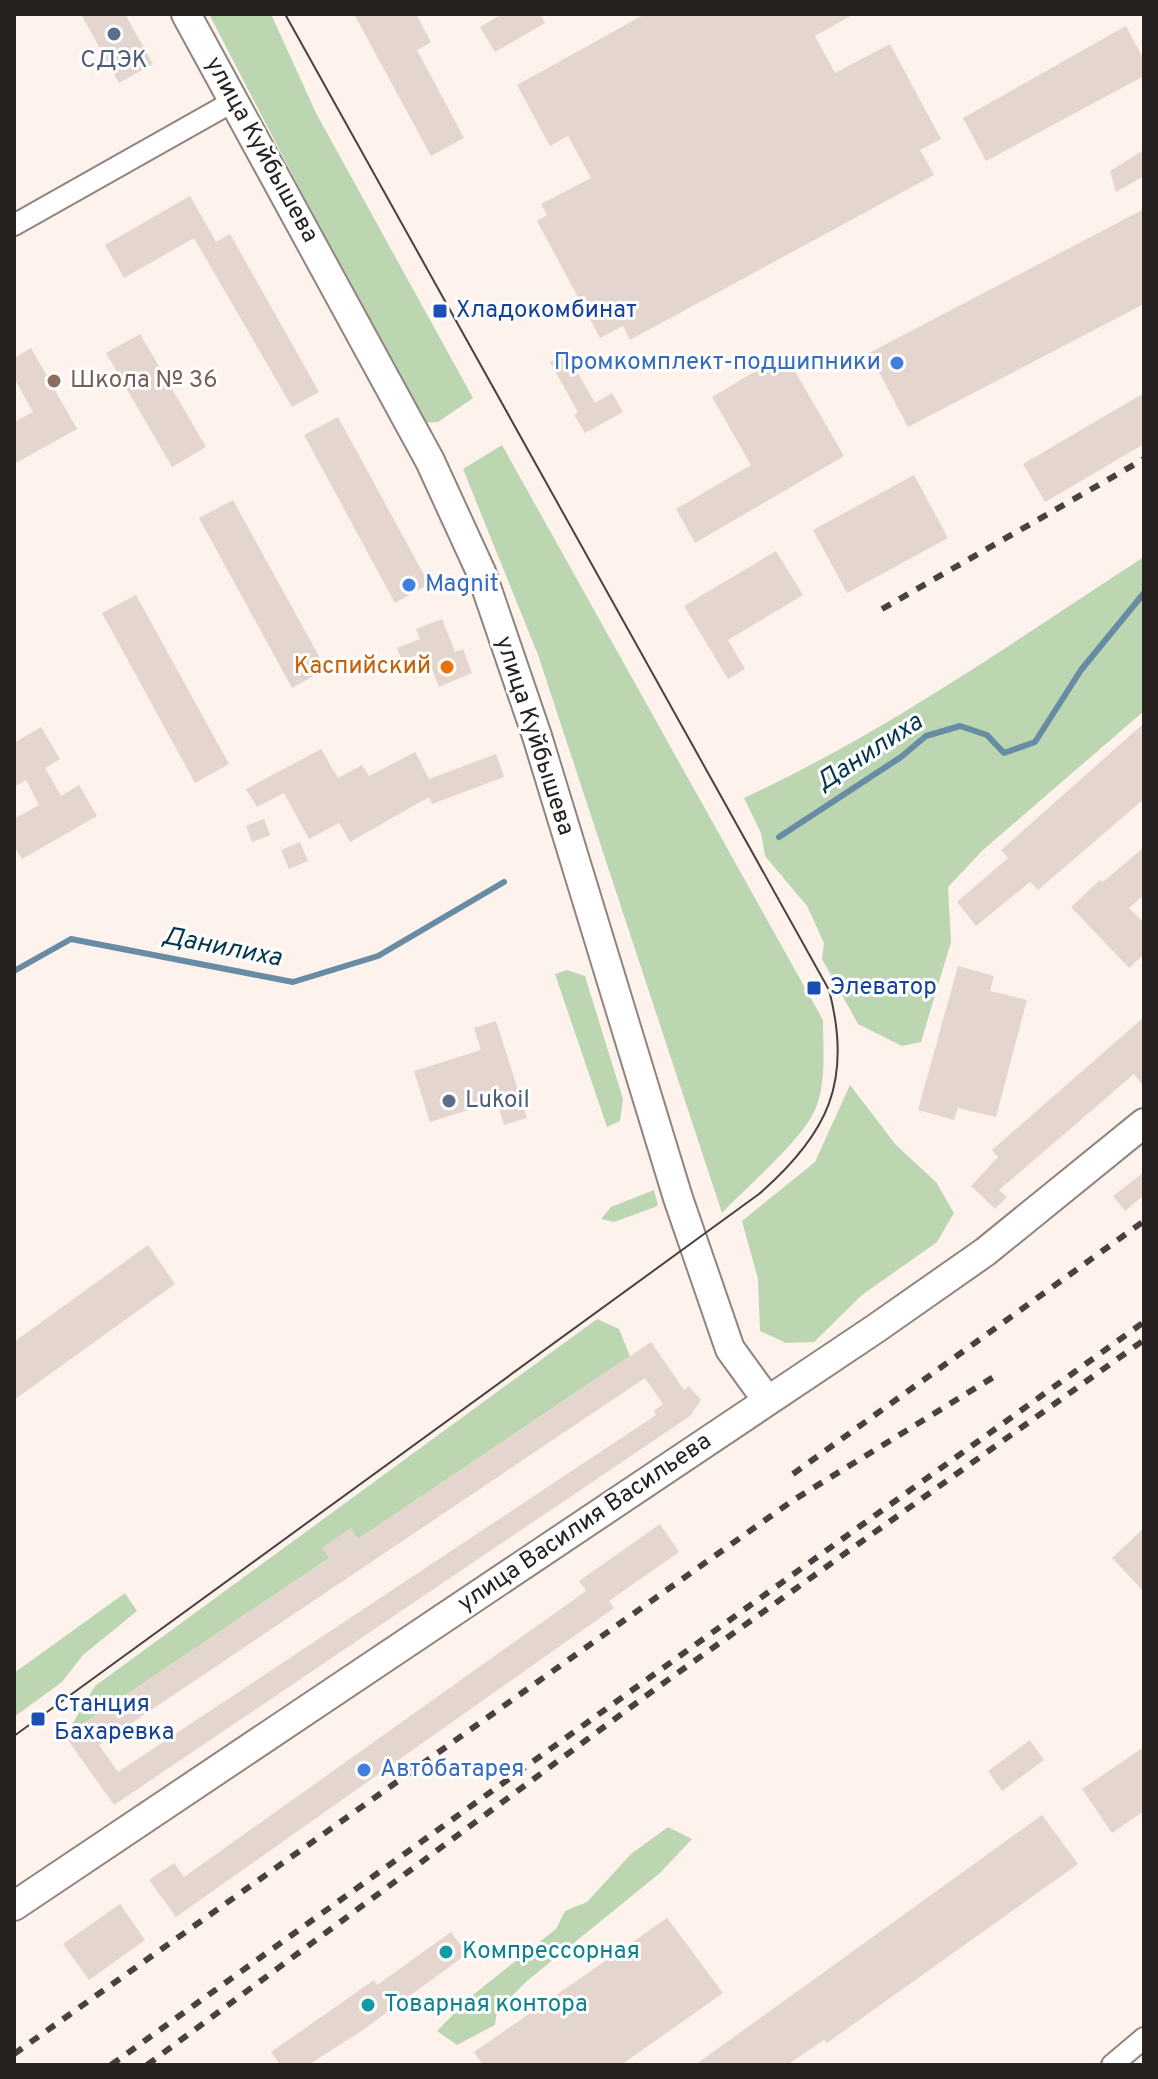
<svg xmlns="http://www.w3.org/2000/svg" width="1158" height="2079" font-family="Overpass,sans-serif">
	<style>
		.green { fill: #bcd6b1 }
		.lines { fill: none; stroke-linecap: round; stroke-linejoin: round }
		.stream { stroke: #678ca4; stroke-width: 6 }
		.building { fill: #e4d5cf; fill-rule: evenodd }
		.minor-casing { stroke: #91837e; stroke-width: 24 }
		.secondary-casing { stroke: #91837e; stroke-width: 32 }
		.minor { stroke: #fff; stroke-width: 20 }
		.secondary { stroke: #fff; stroke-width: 28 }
		.tram { stroke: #48413f; stroke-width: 2 }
		.rail { stroke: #48413f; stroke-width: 6; stroke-dasharray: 10 10; stroke-linecap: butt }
		.service-dot { fill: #5c6f8a; stroke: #fff; stroke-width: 3 }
		.transit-dot { fill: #1a4fb4; stroke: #fff; stroke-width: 3 }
		.shop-dot { fill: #3f7fe0; stroke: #fff; stroke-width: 3 }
		.education-dot { fill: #8d6e63; stroke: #fff; stroke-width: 3 }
		.food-dot { fill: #e8710a; stroke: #fff; stroke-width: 3 }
		.culture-dot { fill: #0f9aa8; stroke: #fff; stroke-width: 3 }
		.labels { text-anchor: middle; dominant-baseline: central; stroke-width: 6; stroke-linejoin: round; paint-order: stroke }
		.service-label { font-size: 24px; fill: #4e5e75; stroke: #fff }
		.street-label { font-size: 24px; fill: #27211f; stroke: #fff }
		.transit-label { font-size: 24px; fill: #164399; stroke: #fff; text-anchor: start }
		.shop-label { font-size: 24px; fill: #366cbe; stroke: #fff; text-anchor: start }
		.education-label { font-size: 24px; fill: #785e54; stroke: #fff; text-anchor: start }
		.food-label { font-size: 24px; fill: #c56008; stroke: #fff; text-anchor: end }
		.culture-label { font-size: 24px; fill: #0d838f; stroke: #fff; text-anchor: start }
		.water-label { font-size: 26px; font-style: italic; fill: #05364d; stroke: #fff }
	</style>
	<rect width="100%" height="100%" fill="#fef2ed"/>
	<path class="green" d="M209,14H271L316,113L473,398L438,422L421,423Z
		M502,445L823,1020C823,1049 827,1085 814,1112C799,1143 746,1187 722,1213L538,655L463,469Z
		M1144,557V711L983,850L948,887L951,942L921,1042L902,1046L858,1024L822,959L824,943L807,906L765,856L761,833L744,798C885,733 1014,641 1144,557Z
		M567,970L585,976L623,1099L620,1121L607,1127L555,974Z
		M850,1085L896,1145L936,1182L954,1213L937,1242L862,1295L814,1342L786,1343L760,1331L758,1279L742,1221L815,1162Z
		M654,1190L658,1205L655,1207L614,1222L601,1219L611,1207Z
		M597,1319L619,1329L630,1356L358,1539L350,1529L323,1548L329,1558L65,1736L95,1686Z
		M125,1593L137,1611L83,1655L62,1682L14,1717V1673Z
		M668,1827L692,1839L660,1873L527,1981L497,2011L495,2025L457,2045L437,2031L469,1998L556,1929L565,1911L587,1902L631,1854Z"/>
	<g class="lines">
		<path class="stream" d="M779,837L901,757L926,736L960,726L987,735L1004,753L1035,742L1081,670L1144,593
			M14,971L71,939L293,982L378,956L504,882"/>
	</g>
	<path class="building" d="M81,14H125L153,64L119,83Z
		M354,14H416L431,42L417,50L464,138L431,156Z
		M502,14H540L545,23L495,52L480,27Z
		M645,14H854L815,36L835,73L890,44L941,139L920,150L934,175L630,340L623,326L600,338L537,221L547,215L541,204L591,178L568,136L550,146L517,85Z
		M1126,26L1144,60V76L986,161L963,118Z
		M1144,150V176L1116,192L1110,171Z
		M190,196L216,242L230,234L319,392L292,407L194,238L124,278L105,245Z
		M1144,209V304L908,427L869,353Z
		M140,334L206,447L172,467L106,353Z
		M31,348L77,429L14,464V422L33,412L14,378V358Z
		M566,352L595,403L612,393L623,412L585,433L574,415L578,412L550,362Z
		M785,354L844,456L695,543L676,509L751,465L712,397Z
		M1144,393V444L1045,502L1023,464Z
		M338,417L429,584L395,603L304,435Z
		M914,475L948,538L847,593L813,530Z
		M233,500L326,669L292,688L199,518Z
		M776,551L803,595L728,640L745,669L728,679L684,606Z
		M136,595L229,764L195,783L102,613Z
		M442,619L455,652L463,649L472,673L439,687L425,652L402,661L397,648L420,639L416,629Z
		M1144,723V799L1038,890L1030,882L976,926L957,902L1008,858L1001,850Z
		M41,727L60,759L45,768L61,796L79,785L97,816L22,859L14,846V819L39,805L26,780L14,787V743Z
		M321,749L338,778L362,765L369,776L415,752L429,779L496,754L504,777L432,804L429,797L350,842L339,823L309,839L284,793L257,807L246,789Z
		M264,819L270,835L252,842L246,826Z
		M300,842L308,861L289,869L281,850Z
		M1144,847V895L1129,908L1144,923V954L1129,968L1071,907L1100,880L1103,882Z
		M958,966L994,976L990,991L1027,1000L996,1117L958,1108L954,1120L918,1110Z
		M1144,1017V1087L1134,1074L999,1190L1007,1197L995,1209L971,1186L998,1157L992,1150Z
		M496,1021L527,1118L504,1125L497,1101L430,1122L414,1071L481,1050L474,1028Z
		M1144,1172V1195L1125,1211L1113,1196Z
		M148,1245L175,1284L14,1400V1342Z
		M651,1342L684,1390L689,1386L701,1400L690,1416L114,1805L65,1736L329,1558L322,1548L351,1528L358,1539ZM645,1378L663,1404L654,1411L656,1415L118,1772L99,1745Z
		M660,1524L679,1552L609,1601L614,1608L176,1917L149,1880L174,1863L184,1877L586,1591L579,1581Z
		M1144,1528V1592L1112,1558Z
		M1030,1740L1044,1760L1002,1791L988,1771Z
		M1144,1747V1811L1112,1833L1082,1789Z
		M1042,1815L1078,1864L827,2043L824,2040L787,2065H695Z
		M120,1904L145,1940L89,1980L63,1944Z
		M667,1918L723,1993L621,2065H483L474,2052Z
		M451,1932L467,1954L360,2032L308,2065H280L271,2052L374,1980L377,1985Z"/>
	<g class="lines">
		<defs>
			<path id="minor" d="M14,225L234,101
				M1112,2065L1144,2038"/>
			<path id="secondary" d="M186,14L430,461L481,572L537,736L678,1198L730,1349L767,1400
				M14,1906L875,1329L985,1252L1144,1123"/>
		</defs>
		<use href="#minor" class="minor-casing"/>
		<use href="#secondary" class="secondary-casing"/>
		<use href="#minor" class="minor"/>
		<use href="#secondary" class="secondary"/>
		<path class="tram" d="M14,1736L759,1194C828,1134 853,1081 829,990L285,14"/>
		<path class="rail" d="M882,609L1144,459
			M793,1474L1144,1221
			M14,2054L792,1501L1000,1373
			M111,2065L1144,1322
			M147,2065L658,1687L1144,1340"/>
	</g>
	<g class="service-dot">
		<circle cx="114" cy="34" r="8"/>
		<circle cx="449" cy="1101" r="8"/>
	</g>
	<g class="transit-dot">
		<rect x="432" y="303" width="16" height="16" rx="4"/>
		<rect x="806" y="980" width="16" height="16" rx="4"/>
		<rect x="30" y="1711" width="16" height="16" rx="4"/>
	</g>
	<g class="shop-dot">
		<circle cx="897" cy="363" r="8"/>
		<circle cx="409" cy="585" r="8"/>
		<circle cx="364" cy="1770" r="8"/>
	</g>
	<circle class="education-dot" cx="54" cy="381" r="8"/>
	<circle class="food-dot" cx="447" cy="667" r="8"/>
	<g class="culture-dot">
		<circle cx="446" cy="1952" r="8"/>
		<circle cx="368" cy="2005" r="8"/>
	</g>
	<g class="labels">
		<g class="service-label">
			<text x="114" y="61">СДЭК</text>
			<text x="465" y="1101" text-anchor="start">Lukoil</text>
		</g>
		<g class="street-label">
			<text transform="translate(261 150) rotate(61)">улица Куйбышева</text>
			<text transform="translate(534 736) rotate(72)">улица Куйбышева</text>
			<text transform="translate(585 1523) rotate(-34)">улица Василия Васильева</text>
		</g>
		<g class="transit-label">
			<text x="456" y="311">Хладокомбинат</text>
			<text x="830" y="988">Элеватор</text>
			<text x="54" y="1705">Станция<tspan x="54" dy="28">Бахаревка</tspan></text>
		</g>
		<g class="shop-label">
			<text x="881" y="363" text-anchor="end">Промкомплект-подшипники</text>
			<text x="425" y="585">Magnit</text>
			<text x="380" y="1770">Автобатарея</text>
		</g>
		<g class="education-label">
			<text x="70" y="381">Школа № 36</text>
		</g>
		<g class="food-label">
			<text x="431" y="667">Каспийский</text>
		</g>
		<g class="culture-label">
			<text x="462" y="1952">Компрессорная</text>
			<text x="384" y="2005">Товарная контора</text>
		</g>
		<g class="water-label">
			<text transform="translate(870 753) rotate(-33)">Данилиха</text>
			<text transform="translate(222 948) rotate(11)">Данилиха</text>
		</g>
	</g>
	<rect width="1158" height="2079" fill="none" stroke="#27211f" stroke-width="32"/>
</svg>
